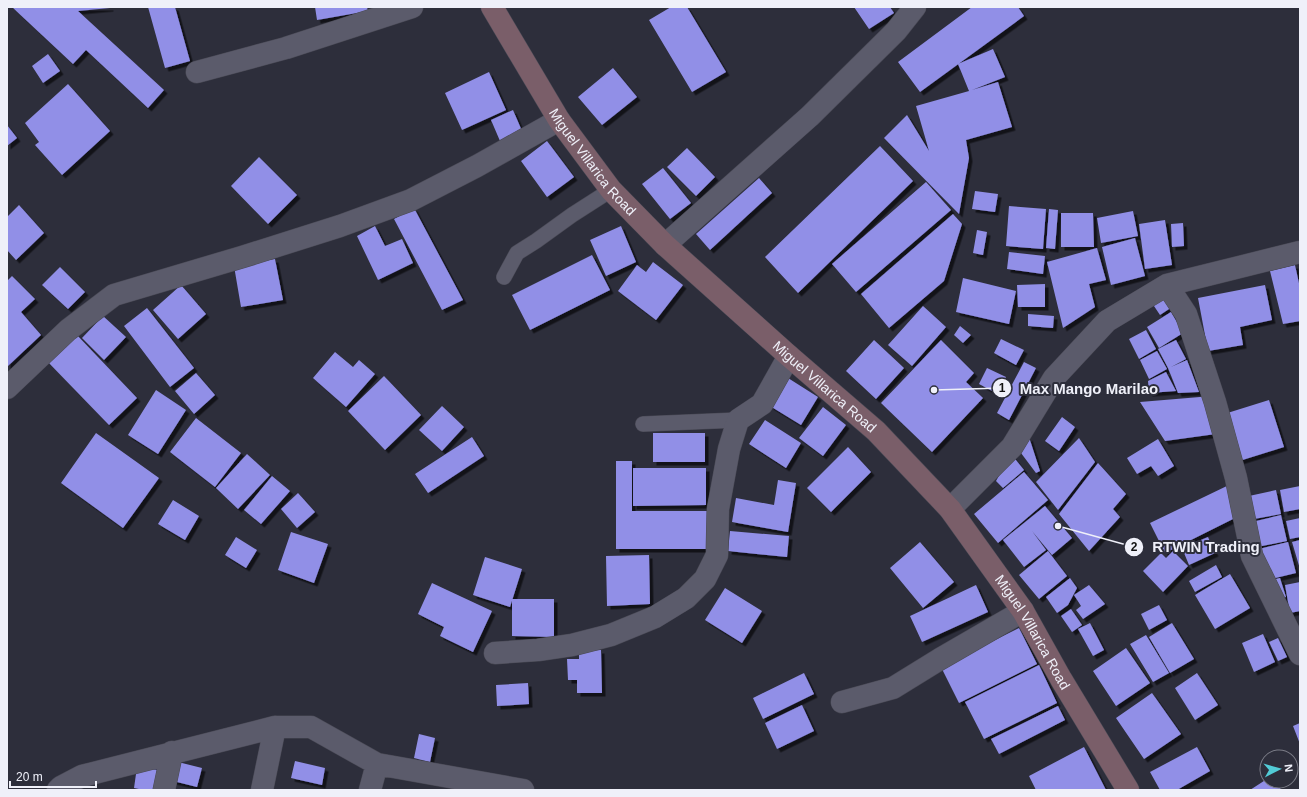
<svg xmlns="http://www.w3.org/2000/svg" width="1307" height="797" font-family="Helvetica,sans-serif">
	<style>
		.building { fill: #918fe7; filter: url(#shadow) }
		.lines { fill: none; stroke-linecap: round; stroke-linejoin: round }
		.service-casing { stroke: #4a4a56; stroke-width: 16 }
		.minor-casing { stroke: #4a4a56; stroke-width: 23 }
		.secondary-casing { stroke: #4a4a56; stroke-width: 23 }
		.service { stroke: #5b5b6b; stroke-width: 15 }
		.minor { stroke: #5b5b6b; stroke-width: 22 }
		.secondary { stroke: #7a5e69; stroke-width: 22 }
		.labels { text-anchor: middle; dominant-baseline: central; stroke-width: 4; stroke-linejoin: round; paint-order: stroke }
		.street-label { font-size: 14px; fill: #eff0f9; stroke: #2d2e3b }
		.leader { fill: none; stroke: #eff0f9; stroke-width: 1.5 }
		.callout-dot { fill: #eff0f9; stroke: #2d2e3b; stroke-width: 1.5 }
		.mark-label { font-size: 12px; text-anchor: middle; font-weight: bold; fill: #111 }
		.callout-label { font-size: 15px; text-anchor: middle; font-weight: bold; fill: #eff0f9; stroke: #2d2e3b; stroke-width: 4; stroke-linejoin: round; paint-order: stroke }
	</style>
	<defs>
		<filter id="shadow"><feDropShadow dx="3.5" dy="3.5" stdDeviation="0" flood-color="#0009"/></filter>
	</defs>
	<rect width="100%" height="100%" fill="#2d2e3b"/>
	<path class="building" d="M12,7H110V8L78,11L164,90L148,108L86,50L73,64Z
		M148,7H175L190,61L165,68Z
		M315,7H367L368,11L317,20Z
		M671,7H687L726,72L692,92L649,20Z
		M854,7H890L894,13L869,29Z
		M972,7H1018L1024,16L920,92L898,62Z
		M993,49L1005,77L972,90L998,82L1012,127L966,140L969,158L959,214L884,138L907,115L929,151L916,106L969,91L958,64Z
		M48,54L60,71L43,83L32,66Z
		M613,68L637,97L602,125L578,97Z
		M489,72L506,110L462,130L445,93Z
		M68,84L110,131L62,175L35,145L39,142L25,123Z
		M513,110L522,131L500,141L491,120Z
		M7,125L17,138L7,146Z
		M547,141L574,177L547,197L521,161Z
		M880,146L913,181L798,293L765,257Z
		M687,148L715,177L696,196L667,167Z
		M259,157L297,195L268,224L231,186Z
		M663,168L691,203L670,219L642,184Z
		M759,178L772,193L710,250L696,234Z
		M926,182L951,210L856,292L832,264Z
		M975,191L998,194L995,212L972,209Z
		M19,205L44,233L16,260L7,250V217Z
		M1009,206L1046,209L1043,249L1006,246Z
		M414,208L463,300L442,310L394,219Z
		M1049,209L1058,210L1055,249L1046,248Z
		M1133,211L1138,236L1101,243L1097,218Z
		M1061,213H1093L1094,247H1061Z
		M953,214L962,224L944,281L889,328L861,294Z
		M1165,220L1172,265L1145,269L1139,224Z
		M1183,223L1184,246L1172,247L1171,224Z
		M375,226L385,246L402,239L413,263L378,280L357,236Z
		M621,226L636,262L606,276L590,240Z
		M977,230L987,232L983,255L973,253Z
		M1135,238L1145,276L1111,285L1102,247Z
		M1097,248L1106,280L1089,284L1095,307L1063,328L1047,262Z
		M1009,252L1045,256L1043,274L1007,269Z
		M592,255L610,290L530,330L512,295Z
		M275,259L283,300L241,307L234,266Z
		M653,262L683,285L656,320L618,291L637,265L646,272Z
		M1295,265L1300,288V321L1283,324L1270,271Z
		M60,267L85,292L68,309L42,285Z
		M12,276L35,299L21,312L41,335L8,366L7,365V281Z
		M963,278L1016,291L1009,324L956,312Z
		M1045,284V307H1018L1017,285Z
		M181,285L206,314L178,339L153,310Z
		M1265,285L1272,320L1240,327L1243,345L1208,351L1198,298Z
		M1165,290L1175,305L1160,315L1150,300Z
		M923,306L946,327L912,366L888,345Z
		M147,308L194,368L170,387L124,326Z
		M1171,312L1183,333L1159,348L1147,327Z
		M1028,314L1054,316L1053,328L1028,326Z
		M103,316L126,337L104,360L82,338Z
		M960,326L971,335L963,343L954,335Z
		M1146,330L1156,349L1139,359L1129,339Z
		M75,333L137,398L109,425L47,361Z
		M1001,339L1024,350L1016,365L994,353Z
		M874,340L904,368L876,399L846,371Z
		M941,340L974,373L966,382L983,398L932,452L881,403Z
		M1176,340L1186,359L1171,367L1187,360L1199,392L1178,393L1168,368L1158,349Z
		M1157,351L1167,369L1149,379L1140,360Z
		M335,352L353,367L359,360L375,374L346,407L313,378Z
		M1024,362L1036,368L1009,420L997,413Z
		M987,368L1006,377L998,394L979,384Z
		M1166,372L1176,391L1149,393L1148,381Z
		M196,373L215,395L194,414L175,391Z
		M384,376L421,415L385,450L348,411Z
		M788,378L818,397L801,425L770,406Z
		M156,390L186,410L158,454L128,435Z
		M1212,396L1223,433L1165,441L1140,402Z
		M1269,400L1284,447L1236,462L1221,415Z
		M442,406L464,427L442,451L419,430Z
		M823,407L846,425L823,456L799,438Z
		M1062,417L1075,427L1059,451L1045,441Z
		M196,418L241,453L215,487L170,452Z
		M765,420L801,443L786,468L749,444Z
		M96,433L159,478L123,528L61,483Z
		M653,433H705V462H653Z
		M472,437L484,456L428,493L415,474Z
		M1029,437L1040,471L1036,473L1018,449Z
		M1079,438L1095,462L1058,510L1036,482Z
		M1158,439L1174,466L1158,476L1151,466L1137,474L1127,458Z
		M848,447L871,472L831,512L807,488Z
		M247,454L270,475L238,509L216,488Z
		M1011,454L1024,470L1003,488L996,481Z
		M616,461H632V511H711V549H616Z
		M1098,463L1126,494L1113,509L1120,517L1089,551L1059,514Z
		M633,468H706V505L633,506Z
		M1024,472L1048,500L998,543L974,514Z
		M272,476L290,491L261,524L244,510Z
		M778,480L796,483L788,532L732,522L736,498L774,505Z
		M1231,484L1237,517L1165,553L1150,523Z
		M1300,486V509L1284,512L1280,490Z
		M1276,490L1281,514L1254,519L1249,496Z
		M298,493L315,512L297,528L281,509Z
		M173,500L199,516L185,540L158,524Z
		M1045,506L1072,538L1052,555L1032,531L1046,550L1024,567L1003,540Z
		M1281,515L1287,541L1257,547L1252,522Z
		M1300,518V537L1290,539L1286,521Z
		M730,531L789,536L787,557L728,551Z
		M291,532L328,544L314,583L278,570Z
		M236,537L257,550L246,568L225,555Z
		M1208,537L1215,553L1189,565L1182,548Z
		M1300,540V569L1292,542Z
		M920,542L954,582L923,608L890,568Z
		M1288,542L1296,573L1267,580L1259,549Z
		M1048,551L1067,576L1039,599L1019,575Z
		M1173,551L1188,566L1163,592L1143,571L1161,553L1166,558Z
		M649,555L650,604L607,606L606,556Z
		M485,557L522,569L510,607L473,595Z
		M1216,565L1222,577L1195,592L1189,581Z
		M1230,574L1250,608L1215,629L1195,595Z
		M1070,578L1077,588L1068,605L1057,613L1046,597Z
		M1280,578L1286,597L1274,600L1268,581Z
		M1300,582V611L1290,613L1285,585Z
		M432,583L492,611L473,652L440,636L444,627L418,614Z
		M976,585L988,612L922,642L910,616Z
		M1089,585L1105,604L1083,619L1076,610L1081,606L1074,595Z
		M725,588L762,611L742,643L705,620Z
		M512,599H554V637L512,636Z
		M1159,605L1167,620L1149,630L1141,614Z
		M1071,609L1082,625L1072,632L1061,616Z
		M1090,623L1104,650L1093,656L1078,629Z
		M1172,623L1194,659L1170,673L1149,637Z
		M1019,628L1037,664L959,703L941,667Z
		M1263,634L1275,662L1254,672L1242,643Z
		M1146,635L1169,673L1153,682L1130,644Z
		M1278,638L1287,657L1278,661L1269,642Z
		M1126,648L1150,683L1116,706L1093,671Z
		M601,650L602,693H577V680H568L567,659H579V651Z
		M1039,665L1057,703L984,739L965,702Z
		M804,673L814,694L763,719L753,698Z
		M1197,673L1218,705L1195,720L1175,688Z
		M528,683L529,704L497,706L496,685Z
		M1152,693L1181,734L1144,759L1116,718Z
		M802,705L814,731L777,749L765,723Z
		M1058,706L1065,720L999,754L991,739Z
		M1300,723V744L1293,726Z
		M419,734L435,738L430,762L414,758Z
		M1084,747L1106,790H1036L1029,776Z
		M1197,747L1210,771L1177,790H1160L1150,772Z
		M174,761L202,768L197,787L169,780Z
		M295,761L325,768L322,785L291,778Z
		M137,767L158,770L154,790H144L134,788Z
		M1267,779V781H1276L1281,790H1250Z"/>
	<g class="lines">
		<defs>
			<path id="service" d="M504,277L517,253L536,241L572,215L611,190
				M643,424L738,420"/>
			<path id="minor" d="M197,72L286,48L412,7
				M665,245L810,116L896,31L915,7
				M1167,285L1186,314L1215,402L1236,478L1252,556L1300,654
				M7,388L68,330L114,295L242,257L340,226L411,200L477,166L559,120
				M950,509L1012,447L1054,378L1107,321L1167,285L1300,252
				M495,653L538,650L572,645L611,635L655,617L686,598L705,579L717,555L718,509L729,449L738,420L762,404L789,356
				M842,702L893,688L940,659L1023,611
				M58,790L61,787L82,776L275,727H311L377,764L523,790
				M164,790L172,752
				M262,790L275,727
				M370,790L377,764"/>
			<g id="secondary">
				<path id="s1" d="M492,7L559,120L611,190L665,245L789,356L876,431L950,509L1023,611L1061,679L1128,790"/>
			</g>
		</defs>
		<use href="#service" class="service-casing"/>
		<use href="#minor" class="minor-casing"/>
		<use href="#secondary" class="secondary-casing"/>
		<use href="#service" class="service"/>
		<use href="#minor" class="minor"/>
		<use href="#secondary" class="secondary"/>
	</g>
	<g class="labels">
		<g class="street-label">
			<text stroke="none"><textPath href="#s1" startOffset="185">Miguel Villarica Road</textPath></text>
			<text stroke="none"><textPath href="#s1" startOffset="509">Miguel Villarica Road</textPath></text>
			<text stroke="none"><textPath href="#s1" startOffset="833">Miguel Villarica Road</textPath></text>
		</g>
	</g>
	<path class="leader" d="M934 390L1002 388M1058 526L1134 547"/>
	<g class="callout-dot">
		<circle cx="934" cy="390" r="4"/>
		<circle cx="1058" cy="526" r="4"/>
		<circle cx="1002" cy="388" r="10"/>
		<circle cx="1134" cy="547" r="10"/>
	</g>
	<g class="mark-label">
		<text x="1002" y="392">1</text>
		<text x="1134" y="551">2</text>
	</g>
	<g class="callout-label">
		<text x="1089" y="394">Max Mango Marilao</text>
		<text x="1206" y="552">RTWIN Trading</text>
	</g>
	<rect width="1307" height="797" fill="none" stroke="#eff0f9" stroke-width="16"/>
	<g transform="translate(1279 769) rotate(84)"><circle r="19" fill="#2d2e3b" stroke="#7b7c87"/>
	<path d="M0-3L7 15L0 10L-7 15Z" fill="#52cbd6"/>
	<text y="-6" font-size="11" font-weight="bold" text-anchor="middle" fill="#eff0f9">N</text>
	</g>
	<path d="M10 781v6h86v-6" fill="none" stroke="#eff0f9" stroke-width="2"/>
	<text x="16" y="781" font-size="12" fill="#eff0f9" stroke="#2d2e3b" stroke-width="3" paint-order="stroke">20 m</text>
</svg>
